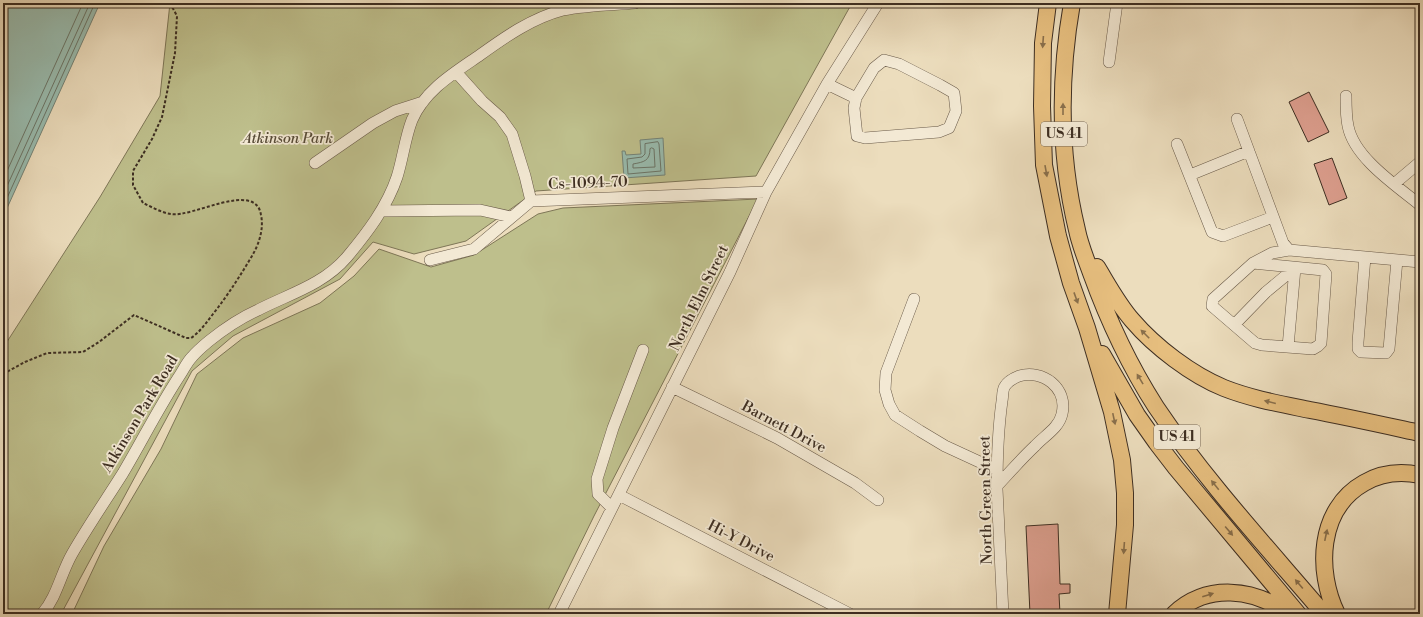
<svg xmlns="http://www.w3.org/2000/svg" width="1423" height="617" font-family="'Libre Bodoni',serif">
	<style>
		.green { fill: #bebf8c; stroke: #7e7657 }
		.water { fill: #99bcaf; stroke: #748377 }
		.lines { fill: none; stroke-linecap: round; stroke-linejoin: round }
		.shore { stroke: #6b7568; stroke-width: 1 }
		.building { fill: #dd9f8f; stroke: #3d2e22 }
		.minor-casing { stroke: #695a49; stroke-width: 12 }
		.highway-casing { stroke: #3d2e22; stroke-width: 18 }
		.path { stroke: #3d2e22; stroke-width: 2; stroke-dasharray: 3 2; stroke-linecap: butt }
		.minor { stroke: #f3e9d4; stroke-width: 11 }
		.highway { stroke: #e6be7e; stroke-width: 16 }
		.oneway { fill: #896f4b }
		.labels { text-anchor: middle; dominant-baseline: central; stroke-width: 3.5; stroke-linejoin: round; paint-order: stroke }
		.shield { fill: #f3e9d4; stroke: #746657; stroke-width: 1 }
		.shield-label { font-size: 14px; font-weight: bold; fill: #3d2e22 }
		.park-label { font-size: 15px; font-style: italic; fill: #574b37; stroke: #f3e9d4 }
		.street-label { font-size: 15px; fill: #3d2e22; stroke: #f3e9d4 }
	</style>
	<rect width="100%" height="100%" fill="#ecddbd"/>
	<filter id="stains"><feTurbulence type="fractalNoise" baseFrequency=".005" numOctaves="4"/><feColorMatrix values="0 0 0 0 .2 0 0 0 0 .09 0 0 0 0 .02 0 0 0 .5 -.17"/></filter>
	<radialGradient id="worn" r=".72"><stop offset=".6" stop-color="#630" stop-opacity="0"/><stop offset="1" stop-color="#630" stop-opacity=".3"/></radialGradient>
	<path class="green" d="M170,3H852L756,176L536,191L466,241L414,254L373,242L340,279L233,336L192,371L61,614H3V348L100,197L160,96Z
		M758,199L594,516L546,614H72L104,546L161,449L197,374L243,338L320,303L354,276L379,249L431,267L474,255L538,214L563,208Z"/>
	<path class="water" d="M3,3H100L3,217Z
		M663,138L665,175L624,178L622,151H625L626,155L641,154L640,140Z"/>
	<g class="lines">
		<path class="shore" d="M658,142L659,144L661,171L628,174L627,159L642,157L645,154V144Z
			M652,148L654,149L655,167L633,168V164C644,162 650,161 650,149Z
			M3,180L83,3
			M3,195L90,3
			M3,207L95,3"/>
	</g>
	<path class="building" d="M1309,92L1329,132L1308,142L1289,102Z
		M1332,158L1347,198L1329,205L1314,164Z
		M1058,524L1060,584H1070V593L1059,594L1060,614H1030L1026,526Z"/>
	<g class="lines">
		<defs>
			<path id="minor" d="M1109,62L1117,3
				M456,72L482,101L500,117L512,134L525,176L531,201
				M827,84L856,98L854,108L857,136L865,138L939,132L949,128L956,111L954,93L940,85L899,64L884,60L874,68L856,98
				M1346,96C1346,106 1346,117 1348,126C1354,158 1397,186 1420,205
				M1237,119L1283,243L1289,250L1420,262
				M1177,144L1212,232L1223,236L1273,217
				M315,163L373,123L395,111L423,102
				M1190,175L1249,151
				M1394,184L1420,162
				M381,211L480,210L511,217
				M1365,257L1358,342V349L1361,352L1386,353L1389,349L1397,260
				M430,260L474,249L531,201L766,192
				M1253,263L1323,270L1326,274L1321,343L1318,346L1313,349L1262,345L1255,343L1212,306L1213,299L1253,263L1272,253L1289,250
				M914,299L886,373L885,390L889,404L895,415L920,431L945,446L997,470
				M1234,325L1266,292L1295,268
				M1288,347L1295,268
				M672,387L777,438L855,483L878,500
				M997,486C1010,472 1022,458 1035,446C1044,436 1059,428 1062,414C1068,388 1043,369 1019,376C1014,378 1008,381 1005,386C1002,390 1003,397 1002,401C998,430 997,460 997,489L1003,614
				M619,495L850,614
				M612,508L598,494L597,479L613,428L643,350
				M42,614C57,597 61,573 72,554C88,526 106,500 123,473C142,441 159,407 180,375C184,369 187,362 192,357C197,351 203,346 209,341C224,329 240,318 258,310C289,294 323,285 347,257C367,233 387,207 397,177C403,158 405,138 412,120C425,90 454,73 480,55C505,37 532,18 563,10C586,5 611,5 635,3
				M559,614L730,272L766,192L827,84L878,3"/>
			<path id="highway" d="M1048,3L1043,43L1042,106L1044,165L1058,236L1071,283L1087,328L1112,412L1122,460L1125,493V525L1117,614
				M1072,3C1059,78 1059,156 1077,230C1080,245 1086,259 1091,273C1108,320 1129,365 1156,407C1205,480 1267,547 1324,614
				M1097,267C1108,285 1118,304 1132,320C1155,347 1192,375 1224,388C1252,399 1281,404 1310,410C1347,417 1383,425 1420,433
				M1102,354L1137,415L1156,442L1176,468L1298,614
				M1174,614C1207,583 1254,588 1288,614
				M1337,614C1316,571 1318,509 1364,483C1381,473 1400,471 1420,475"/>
		</defs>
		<use href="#minor" class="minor-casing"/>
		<use href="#highway" class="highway-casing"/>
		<path class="path" d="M3,374L25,362L47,353L83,352L99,342L134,315L186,338H191C200,332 206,323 213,314C228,295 240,276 252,256C259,244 264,229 261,215C256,180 192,218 171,214C162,213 152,207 143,203L133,185V171L152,139L162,117L175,53L177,16L170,3"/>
		<use href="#minor" class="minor"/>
		<use href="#highway" class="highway"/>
	</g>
	<defs><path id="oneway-solid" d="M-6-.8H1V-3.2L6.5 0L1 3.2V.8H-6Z"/></defs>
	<g class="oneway">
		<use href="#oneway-solid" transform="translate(1043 42) rotate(94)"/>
		<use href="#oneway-solid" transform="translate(1063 109) rotate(-90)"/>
		<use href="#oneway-solid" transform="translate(1046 171) rotate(80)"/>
		<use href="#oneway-solid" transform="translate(1076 298) rotate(70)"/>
		<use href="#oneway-solid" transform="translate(1145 334) rotate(-135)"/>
		<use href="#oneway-solid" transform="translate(1140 379) rotate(-121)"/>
		<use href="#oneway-solid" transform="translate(1270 402) rotate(-166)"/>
		<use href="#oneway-solid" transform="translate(1114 419) rotate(78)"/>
		<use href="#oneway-solid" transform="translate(1215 485) rotate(-129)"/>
		<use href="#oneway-solid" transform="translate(1229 531) rotate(50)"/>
		<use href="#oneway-solid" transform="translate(1326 535) rotate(-78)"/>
		<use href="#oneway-solid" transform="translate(1124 548) rotate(94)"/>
		<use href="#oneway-solid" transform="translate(1299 584) rotate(-130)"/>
		<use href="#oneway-solid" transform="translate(1208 595) rotate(-17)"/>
	</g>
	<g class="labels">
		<g class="shield">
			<rect x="1041" y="122" width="46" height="24" rx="3"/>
			<rect x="1154" y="425" width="46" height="24" rx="3"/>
		</g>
		<g class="shield-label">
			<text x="1064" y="134">US 41</text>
			<text x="1177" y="437">US 41</text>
		</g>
		<g class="park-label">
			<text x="288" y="138">Atkinson Park</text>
		</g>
		<g class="street-label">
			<text transform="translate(588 183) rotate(-2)">Cs-1094-70</text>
			<text transform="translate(699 298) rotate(-64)">North Elm Street</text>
			<text transform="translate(140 414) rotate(-59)">Atkinson Park Road</text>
			<text transform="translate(784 427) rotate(28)">Barnett Drive</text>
			<text transform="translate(986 500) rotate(-91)">North Green Street</text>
			<text transform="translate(741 541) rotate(27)">Hi-Y Drive</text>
		</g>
	</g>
	<rect width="1423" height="617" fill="none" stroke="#ecddbd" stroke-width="16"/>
	<rect x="4" y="4" width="1415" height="609" fill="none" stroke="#3d2e22" stroke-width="2"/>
	<rect x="8" y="8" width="1407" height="601" fill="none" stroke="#3d2e22"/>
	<rect width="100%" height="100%" filter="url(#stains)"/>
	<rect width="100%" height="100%" fill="url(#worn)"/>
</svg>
